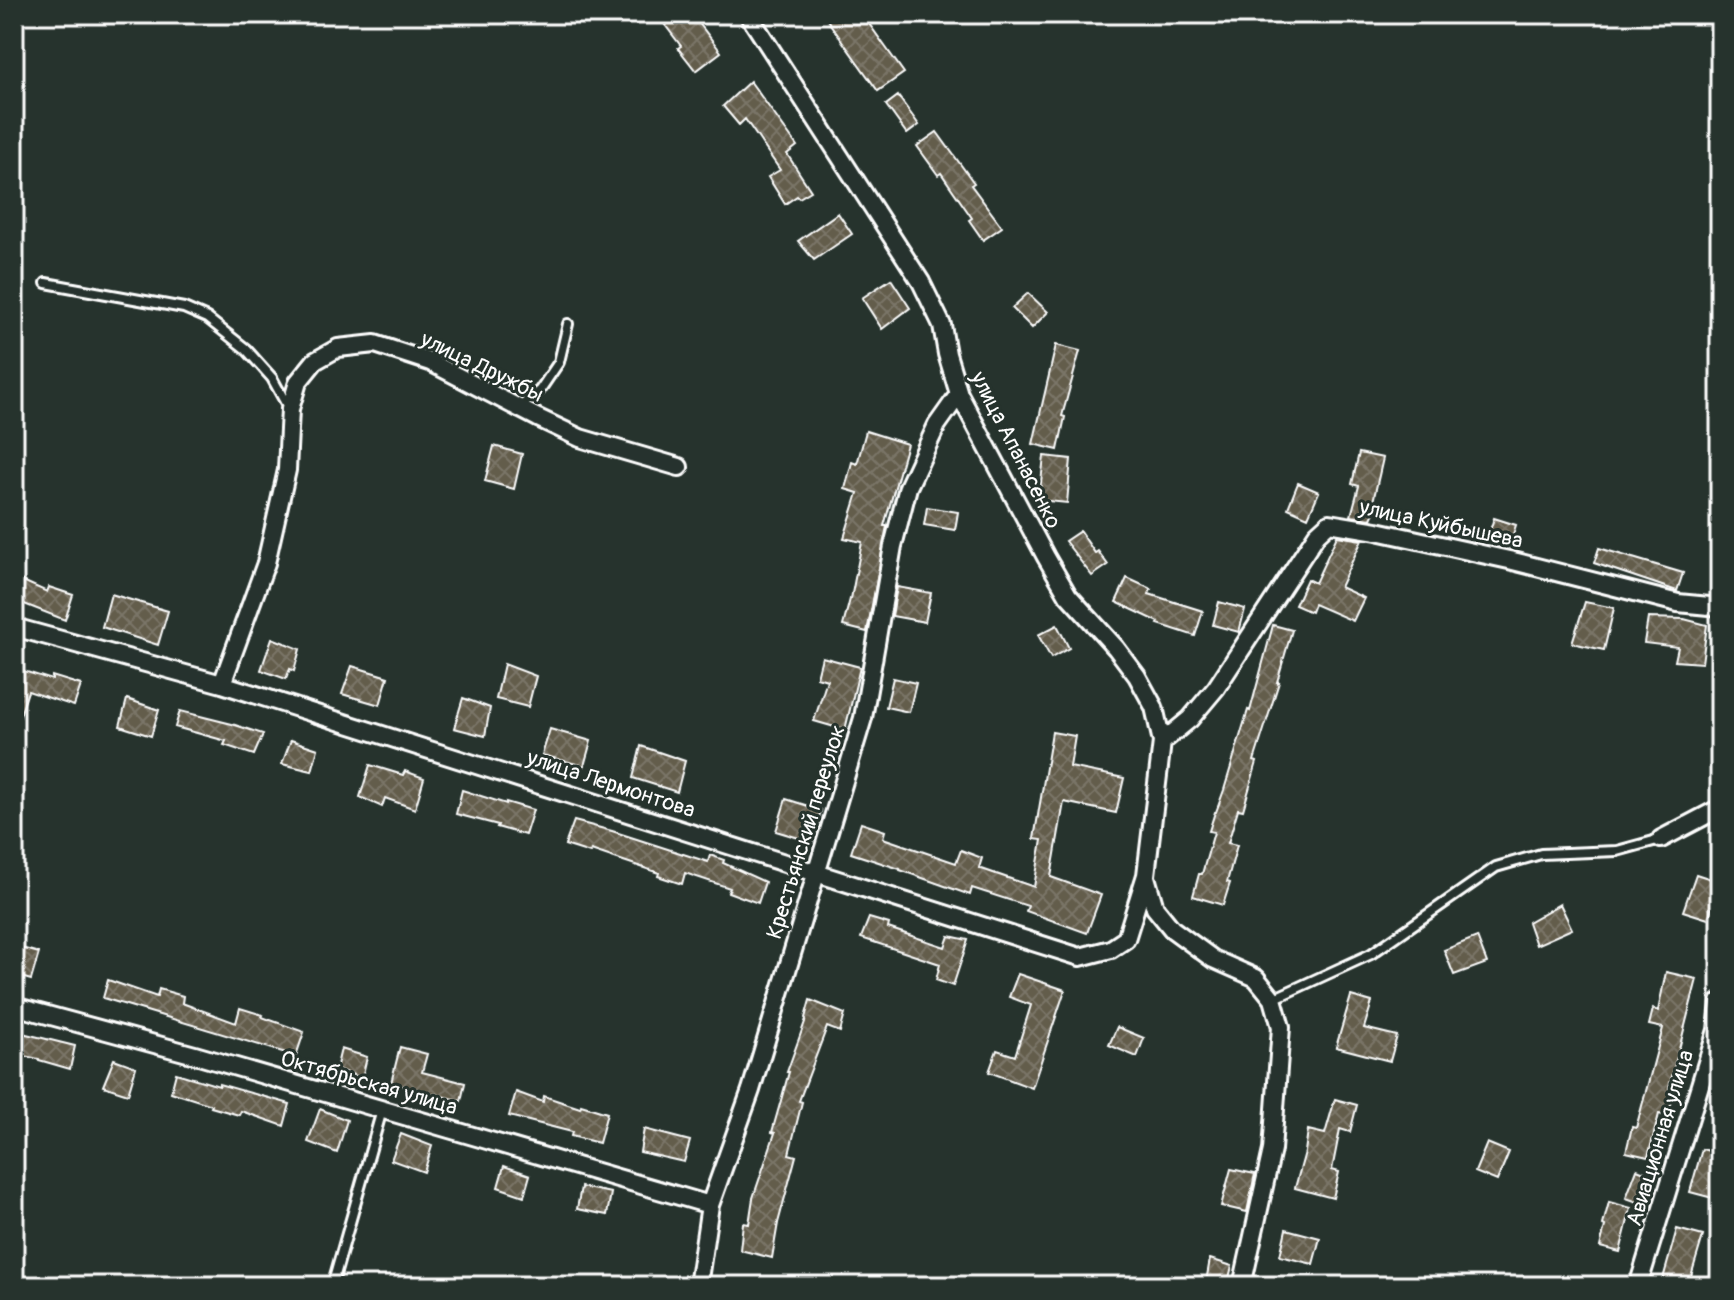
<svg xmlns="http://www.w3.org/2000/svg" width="1734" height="1300" font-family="Pangolin,sans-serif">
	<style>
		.building { fill: url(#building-cross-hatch); stroke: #fff; stroke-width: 2 }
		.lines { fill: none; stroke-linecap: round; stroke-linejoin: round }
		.lane-casing { stroke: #fff; stroke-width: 14 }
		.street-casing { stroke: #fff; stroke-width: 22 }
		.lane { stroke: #26332d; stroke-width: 8 }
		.street { stroke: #26332d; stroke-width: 16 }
		.labels { text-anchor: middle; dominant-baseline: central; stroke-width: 6; stroke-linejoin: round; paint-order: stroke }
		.street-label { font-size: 22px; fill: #fff; stroke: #26332d }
	</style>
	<defs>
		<pattern id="building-cross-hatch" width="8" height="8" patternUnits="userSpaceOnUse" patternTransform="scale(2)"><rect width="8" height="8" fill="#635d4c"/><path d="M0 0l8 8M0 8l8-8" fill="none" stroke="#7a7567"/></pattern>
	</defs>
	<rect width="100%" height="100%" fill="#26332d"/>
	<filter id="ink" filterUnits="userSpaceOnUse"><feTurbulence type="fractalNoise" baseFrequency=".0125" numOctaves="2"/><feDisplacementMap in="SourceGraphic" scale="16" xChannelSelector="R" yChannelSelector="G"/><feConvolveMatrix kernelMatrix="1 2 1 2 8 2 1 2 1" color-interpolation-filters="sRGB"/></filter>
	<g filter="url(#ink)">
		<path class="building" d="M672,14H692L721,52L696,71L678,48L681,46L662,21Z
			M823,14H862L904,73L878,91Z
			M750,81L797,146L787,154L811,191L799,198L797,196L785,204L768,177L780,170L745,119L739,125L723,106Z
			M898,96L919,125L907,134L886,105Z
			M937,132L974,183L971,185L1002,227L983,240L969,220L972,218L941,173L938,175L917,146Z
			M838,213L852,234L814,260L798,241Z
			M891,279L910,308L882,329L862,298Z
			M1028,293L1048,312L1032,328L1012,308Z
			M1056,345L1080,351L1062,416L1065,417L1058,450L1033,444Z
			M866,431L907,444L884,526H887L867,632L843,626L850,599H851L862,542L844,538L858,493L845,489L852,462L857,464Z
			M494,446L522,454L514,489L485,481Z
			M1359,453L1383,458L1372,506L1376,508L1371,519L1351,516L1359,486L1352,484Z
			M1044,456L1071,459L1067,503L1039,500Z
			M1298,483L1319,492L1308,517L1288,508Z
			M927,507L958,512L955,530L924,525Z
			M1494,518L1516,525L1509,547L1487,540Z
			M1080,531L1095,553L1098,551L1108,565L1092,576L1065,541Z
			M1337,536L1362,540L1340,587L1364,598L1353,621L1314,604L1311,612L1295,605L1307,579L1315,583Z
			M1599,548L1683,573L1677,591L1594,563Z
			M14,577L47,592L49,587L73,595L65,620L14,600Z
			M1127,578L1151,589L1149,594L1203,611L1195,636L1158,624L1159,622L1116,602Z
			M897,587L931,593L925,622L892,616Z
			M111,594L168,611L158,645L102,627Z
			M1219,602L1245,609L1239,632L1213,625Z
			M1585,602L1614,608L1604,650L1572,643Z
			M1648,618L1684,619L1707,625L1702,663L1675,661L1678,647L1644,643Z
			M1057,625L1069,648L1051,658L1038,635Z
			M1273,625L1292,630L1277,682H1279L1254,761L1257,762L1243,810L1238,809L1228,843L1237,845L1227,882L1230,883L1223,905L1193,896L1199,874H1202L1214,832L1209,831L1215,812H1216L1224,790L1248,710L1250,711Z
			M272,638L300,649L294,671L290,669L286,679L261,670Z
			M822,657L860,667L845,730L814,721L827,680L817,677Z
			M504,664L536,676L528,707L496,699Z
			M352,666L388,677L380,705L342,694Z
			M14,668L52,680V676L81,685L74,706L28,691L18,722H14Z
			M893,678L916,683L909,712L886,707Z
			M463,698L490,708L485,736L454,728Z
			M127,699L159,710L151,736L120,726Z
			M180,711L232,724L263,734L254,755L224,745L226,741L175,727Z
			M550,729L591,741L584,766L542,755Z
			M1052,732L1075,736L1070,767L1124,778L1116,813L1064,802L1051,877L1101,895L1087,933L1026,911L1028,906L972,888L970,895L900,870V869L851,853L861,823L885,831L883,838L956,863L961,850L982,858L979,868L1034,887L1042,840L1034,839Z
			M291,740L318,749L312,771L282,764Z
			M641,746L685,761L677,792L633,778Z
			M370,765L403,775L405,771L424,778L415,809L385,798L382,807L360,797Z
			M462,790L506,804V802L533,810L525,835L497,827L498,825L456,814Z
			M786,799L821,810L812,842L776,831Z
			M574,821L612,831L708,862L710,855L724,860L723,863L765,882L758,903L728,892L730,888L685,873L682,884L658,876L659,873L591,850L590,853L565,845Z
			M1696,874L1720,882L1708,919L1683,911Z
			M1560,904L1572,929L1536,945L1528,922Z
			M869,918L889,924L888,928L945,947L949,936L968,940L953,986L936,980L940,964L861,938Z
			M1477,937L1487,963L1454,975L1444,950Z
			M14,946L39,953L31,980L14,975Z
			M1666,972L1697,979L1669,1088L1676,1089L1667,1116L1659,1114L1648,1157L1626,1152L1632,1127L1636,1128L1663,1028L1649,1025L1653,1009L1658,1011Z
			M1018,974L1065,990L1032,1088L989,1072L997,1050L1015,1056L1031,1005L1009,997Z
			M108,980L157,997L159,989L183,996L182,1003L236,1023L240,1008L263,1015L262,1017L304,1032L296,1056L103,998Z
			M1351,996L1372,1002L1364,1028L1397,1036L1390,1061L1336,1047Z
			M810,1000L845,1014L840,1032L827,1027L799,1101L802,1102L789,1154L796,1156L778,1223L772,1258L740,1250L743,1223L749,1224L753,1198L775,1133L772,1132L789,1072H787L806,1019L805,1018Z
			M1117,1027L1144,1038L1137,1057L1109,1045Z
			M14,1031L75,1046L70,1069L39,1060V1059L14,1054Z
			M400,1047L427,1054L422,1072L465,1083L461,1101L391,1083Z
			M341,1049L367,1057L362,1078L336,1069Z
			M114,1059L136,1067L128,1094L103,1086Z
			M176,1073L219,1086V1084L290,1104L284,1126L241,1111L239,1115L211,1107L212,1105L171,1092Z
			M516,1092L543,1102L544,1096L580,1108L581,1105L607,1113L599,1143L571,1136L572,1132L509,1116Z
			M1335,1099L1357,1105L1350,1132L1340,1129L1332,1170L1339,1172L1333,1198L1295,1188L1305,1152L1308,1130L1325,1134Z
			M320,1109L347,1120L337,1153L308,1142Z
			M644,1129L690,1141L684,1162L640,1152Z
			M401,1134L432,1146L424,1172L391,1160Z
			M1487,1143L1509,1152L1497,1181L1475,1172Z
			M1702,1149L1720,1154V1200L1690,1192Z
			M504,1166L530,1175L524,1196L498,1187Z
			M1231,1169L1255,1174L1247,1212L1221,1206Z
			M1637,1169L1652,1175L1643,1204L1626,1198Z
			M581,1187L611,1193L607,1215L577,1209Z
			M1609,1202L1631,1208L1620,1252L1600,1247L1605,1226L1603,1225Z
			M1286,1229L1320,1238L1313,1264L1280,1256Z
			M1677,1229L1703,1236L1688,1286H1661Z
			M1210,1259L1232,1266L1227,1286L1206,1282Z"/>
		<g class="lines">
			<defs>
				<path id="lane" d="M46,283L184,308L207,318L246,349L272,378L288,407
					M520,407L540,390L559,362L568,324
					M1273,999L1371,954L1496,867L1541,854L1617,851L1661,839
					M332,1286L382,1110"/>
				<path id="street" d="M14,627L222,684L1080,957L1111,949L1126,939L1146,875L1162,742L1154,707L1137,676L1116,648L1068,595L1046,557L959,394L947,354L942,325L921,282L748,14
					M222,684L266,563L287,470L290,409L298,382L315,361L338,348L375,344L430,362L538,418L580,438L679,467
					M1162,742L1190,719L1216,688L1317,534L1329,523L1377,531L1509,560L1678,603L1720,607
					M1661,839L1720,808
					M1146,877L1155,908L1172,929L1213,959L1256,978L1273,999L1281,1027L1272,1150L1242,1286
					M14,1006L195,1055L710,1205
					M698,1286L710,1205L751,1090L863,718L893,546L908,487L937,425L959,394
					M1638,1286L1717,1030L1720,1002"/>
			</defs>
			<use href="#lane" class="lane-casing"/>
			<use href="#street" class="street-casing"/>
			<use href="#lane" class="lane"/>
			<use href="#street" class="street"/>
		</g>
	</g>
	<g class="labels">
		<g class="street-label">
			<text transform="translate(482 367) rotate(26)">улица Дружбы</text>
			<text transform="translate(1016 450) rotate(63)">улица Апанасенко</text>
			<text transform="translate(1441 524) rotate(12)">улица Куйбышева</text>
			<text transform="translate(611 784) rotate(18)">улица Лермонтова</text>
			<text transform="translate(806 832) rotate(-73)">Крестьянский переулок</text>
			<text transform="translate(369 1083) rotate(16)">Октябрьская улица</text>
			<text transform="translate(1660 1138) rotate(-73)">Авиационная улица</text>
		</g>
	</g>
	<rect width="1734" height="1300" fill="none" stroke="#26332d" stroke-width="48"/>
	<rect x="24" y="24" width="1686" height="1252" fill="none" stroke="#fff" stroke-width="3" filter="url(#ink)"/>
</svg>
